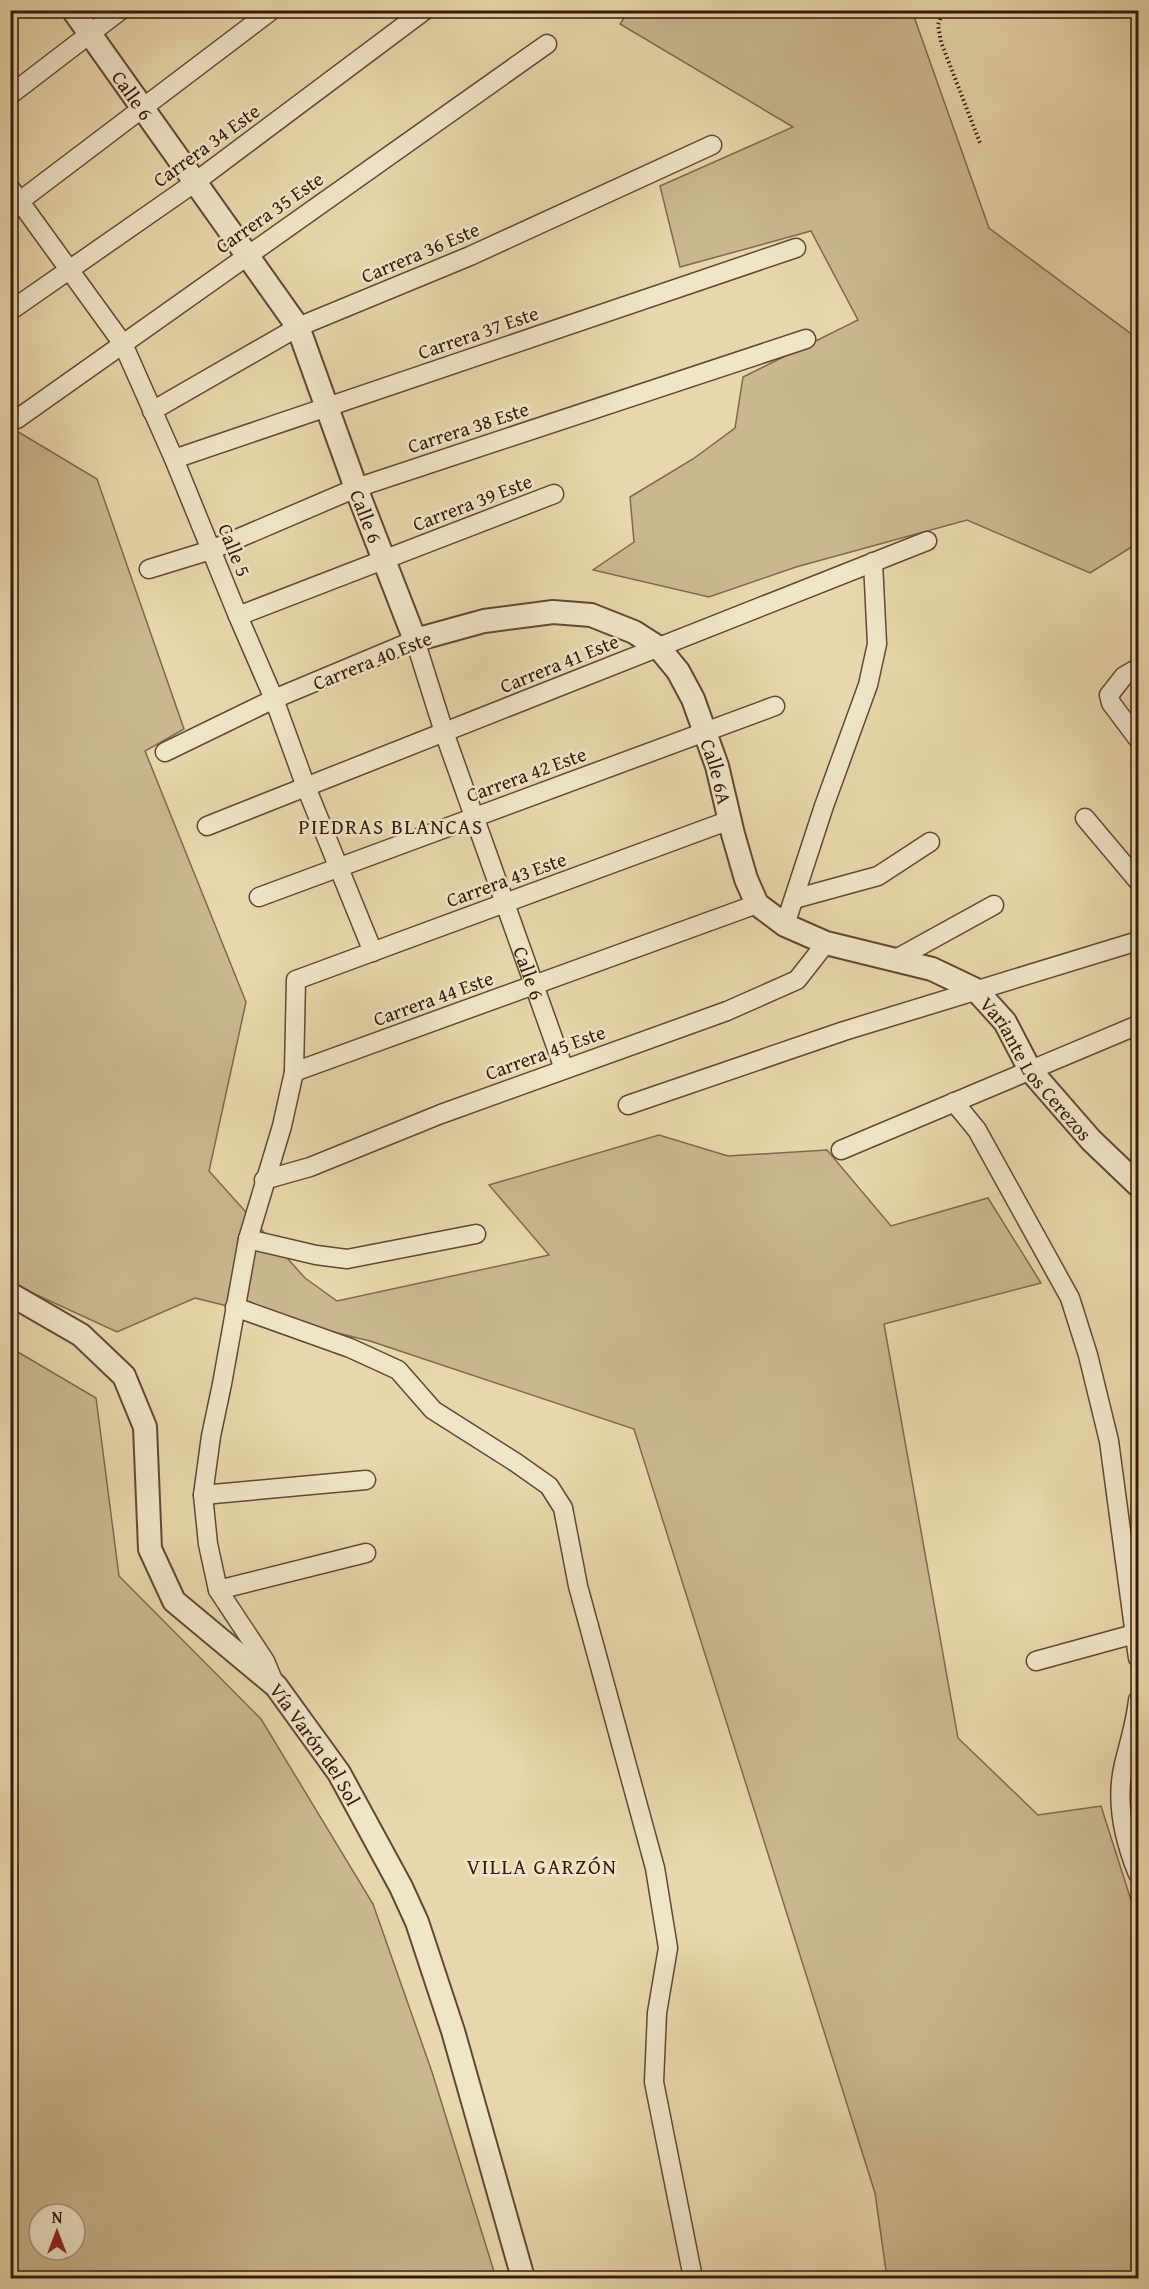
<svg xmlns="http://www.w3.org/2000/svg" width="1149" height="2289" font-family="'Gentium Book Plus',serif">
<rect width="100%" height="100%" fill="#e8d7ac"/>
<filter id="stains"><feTurbulence type="fractalNoise" baseFrequency=".00333" numOctaves="4"/><feColorMatrix values="0 0 0 0 .2 0 0 0 0 .09 0 0 0 0 .02 0 0 0 .5 -.17"/></filter>
<radialGradient id="worn" r=".72"><stop offset=".6" stop-color="#630" stop-opacity="0"/><stop offset="1" stop-color="#630" stop-opacity=".3"/></radialGradient>
<!-- green -->
<g fill="#cab790" stroke="#80684c" stroke-width="1.5" fill-rule="evenodd">
<polygon points="629,10 912,11 989,228 1138,339 1138,543 1090,573 967,520 796,567 709,597 593,570 634,542 630,497 693,459 735,428 743,377 858,320 811,231 680,267 660,186 793,127 620,24"/>
<polygon points="10,427 97,479 184,729 145,751 246,1002 209,1171 305,1278 337,1301 549,1255 489,1185 659,1135 728,1156 827,1150 891,1226 988,1198 1041,1283 884,1324 958,1738 1038,1815 1101,1806 1138,1922 1138,2278 887,2278 875,2193 634,1429 370,1341 195,1298 117,1332 11,1283"/>
<path d="M11 1348 96 1398 119 1576 261 1719 373 1904 432 2072 496 2278H11ZM39 2214H75V2250H39Z"/>
</g>
<g fill="none" stroke-linecap="round" stroke-linejoin="round">
<defs>
<g id="minor">
<polyline points="10,95 121,10"/>
<polyline points="10,188 123,344 174,459 238,616 274,699 306,787 373,952"/>
<polyline points="12,207 272,10"/>
<polyline points="10,311 194,183 425,10"/>
<polyline points="152,411 298,327 470,256 712,145"/>
<polyline points="17,419 547,44"/>
<polyline points="174,459 796,248"/>
<polyline points="149,569 211,550 356,488 806,339"/>
<polyline points="238,616 554,494"/>
<polyline points="1138,668 1124,676 1109,695 1111,703 1138,739"/>
<path id="s1" d="M165 752 274 699 415 640 444 732 564 1069"/>
<polyline points="1085,818 1138,881"/>
<polyline points="207,826 927,541"/>
<polyline points="259,897 775,706"/>
<polyline points="794,899 878,876 930,842"/>
<polyline points="785,925 824,806 868,685 877,644 873,562"/>
<polyline points="896,959 994,905"/>
<polyline points="294,1072 757,904"/>
<polyline points="954,1102 977,1130 1070,1298 1088,1355 1109,1441 1138,1658"/>
<polyline points="628,1105 844,1031 1138,941"/>
<polyline points="841,1150 1138,1025"/>
<polyline points="264,1180 310,1167 441,1114 727,1011 797,980 826,943"/>
<polyline points="248,1239 316,1255 347,1259 476,1234"/>
<polyline points="235,1307 350,1348 398,1370 433,1410 515,1462 549,1486 563,1508 578,1586 655,1868 668,1948 657,2013 654,2082 693,2278"/>
<polyline points="203,1495 366,1480"/>
<polyline points="218,1590 366,1553"/>
<polyline points="1036,1661 1138,1633"/>
<polyline points="275,1685 265,1661 218,1590 208,1544 203,1495 211,1436 222,1384 248,1239 282,1126 294,1072 296,980 730,820"/>
<path d="M1138 1700C1136 1722 1129 1743 1124 1764 1115 1801 1124 1840 1138 1874"/>
</g>
<g id="tertiary">
<path id="s2" d="M73 10 298 327 356 488 415 640 484 621 553 612 591 615 634 632 659 648 678 671 693 699 717 766 733 834 746 879 757 904 785 925 826 943 932 969 976 990 1005 1022 1030 1070 1091 1140 1138 1185"/>
<path id="s3" d="M10 1294 81 1335 124 1376 145 1427 150 1549 174 1601 276 1686 339 1773 401 1887 417 1922 453 2031 523 2278"/>
</g>
</defs>
<!-- minor casing -->
<use href="#minor" stroke="#624832" stroke-width="21"/>
<!-- tertiary casing -->
<use href="#tertiary" stroke="#624832" stroke-width="26"/>
<!-- path -->
<polyline stroke="#361909" stroke-width="4" stroke-dasharray="1.5 3" stroke-linecap="butt" points="943,10 938,25 941,42 980,143"/>
<!-- minor -->
<use href="#minor" stroke="#f0e5c9" stroke-width="18"/>
<!-- tertiary -->
<use href="#tertiary" stroke="#f0e5c9" stroke-width="22"/>
</g>
<g text-anchor="middle" dominant-baseline="central" stroke-width="5" stroke-linejoin="round" paint-order="stroke">
<!-- street labels -->
<g font-size="20" fill="#361909" stroke="#f0e5c9">
<text stroke="none"><textPath href="#s2" startOffset="104">Calle 6</textPath></text>
<text transform="translate(206 145) rotate(-36)">Carrera 34 Este</text>
<text transform="translate(269 212) rotate(-35)">Carrera 35 Este</text>
<text transform="translate(420 252) rotate(-23)">Carrera 36 Este</text>
<text transform="translate(478 332) rotate(-19)">Carrera 37 Este</text>
<text transform="translate(468 427) rotate(-18)">Carrera 38 Este</text>
<text transform="translate(472 502) rotate(-21)">Carrera 39 Este</text>
<text stroke="none"><textPath href="#s2" startOffset="590">Calle 6</textPath></text>
<text transform="translate(235 550) rotate(68)">Calle 5</text>
<text transform="translate(372 660) rotate(-22)">Carrera 40 Este</text>
<text transform="translate(559 663) rotate(-22)">Carrera 41 Este</text>
<text stroke="none"><textPath href="#s2" startOffset="1116">Calle 6A</textPath></text>
<text transform="translate(526 774) rotate(-20)">Carrera 42 Este</text>
<text transform="translate(506 879) rotate(-20)">Carrera 43 Este</text>
<text stroke="none"><textPath href="#s1" startOffset="626">Calle 6</textPath></text>
<text transform="translate(433 998) rotate(-20)">Carrera 44 Este</text>
<text transform="translate(545 1052) rotate(-20)">Carrera 45 Este</text>
<text stroke="none"><textPath href="#s2" startOffset="1592">Variante Los Cerezos</textPath></text>
<text stroke="none"><textPath href="#s3" startOffset="579">Vía Varón del Sol</textPath></text>
</g>
<!-- neighbourhood labels -->
<g font-size="21" letter-spacing="1.5" fill="#361909" stroke="#f0e5c9">
<text x="391" y="826">PIEDRAS BLANCAS</text>
<text x="542" y="1866">VILLA GARZÓN</text>
</g>
</g>
<!-- margin -->
<rect width="1149" height="2289" fill="none" stroke="#e8d7ac" stroke-width="36"/>
<rect x="12" y="12" width="1125" height="2265" fill="none" stroke="#361909" stroke-width="3"/>
<rect x="18" y="18" width="1113" height="2253" fill="none" stroke="#361909" stroke-width="1.5"/>
<!-- north arrow -->
<g transform="translate(57 2232)"><circle r="28" fill="#f0e5c9" stroke="#a6937c" stroke-width="1.5"/>
<path d="M0-4.5L10 22L0 15L-10 22Z" fill="#8f2418"/>
<text y="-9" font-size="16" font-weight="bold" text-anchor="middle" fill="#361909">N</text>
</g>
<rect width="100%" height="100%" filter="url(#stains)"/>
<rect width="100%" height="100%" fill="url(#worn)"/>
</svg>
